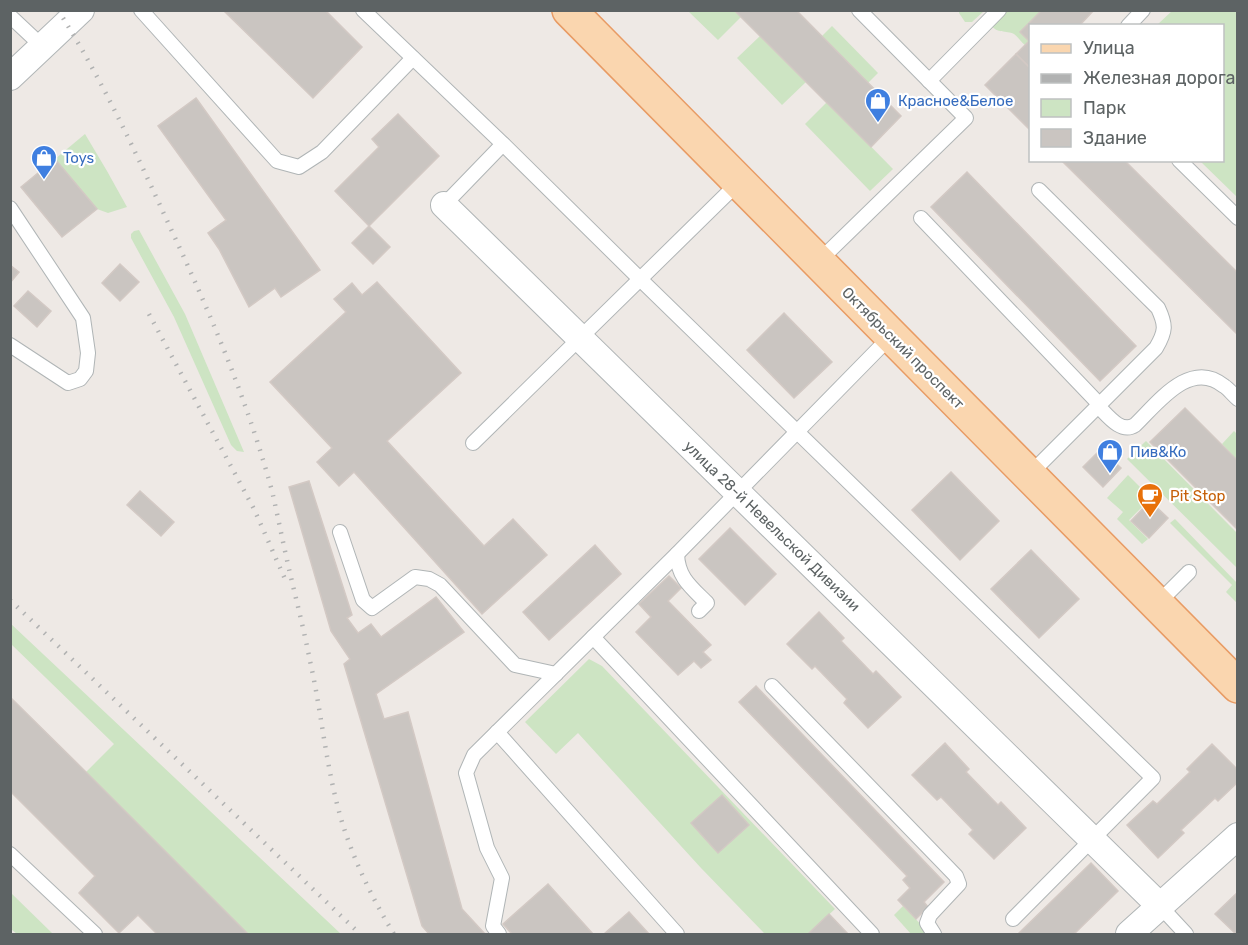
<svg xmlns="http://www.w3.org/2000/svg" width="1248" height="945" font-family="Rubik,sans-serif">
<rect width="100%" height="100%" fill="#eee9e5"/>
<!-- green -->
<g fill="#cde4c3" fill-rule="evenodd">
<polygon points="688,11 734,11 741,17 718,40"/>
<polygon points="959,11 959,10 984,11 972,22 965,22 959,13"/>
<path d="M1006 11H1042L1021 32 1029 41 1025 45C1021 42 1018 37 1014 34 1006 30 997 34 991 25Z"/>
<polygon points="1172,11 1237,11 1237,197 1200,161 1222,160 1222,26 1157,25"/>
<polygon points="832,26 878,73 868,83 822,36"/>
<polygon points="760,36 806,82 782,105 737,58"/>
<polygon points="827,102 893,169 870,191 805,124"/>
<polygon points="85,134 107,171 127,207 108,213 97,209 55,159"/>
<polygon points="139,230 185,314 244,452 237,451 231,445 174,317 131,238 131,234 134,231"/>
<polygon points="1234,431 1237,434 1237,460 1222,444"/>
<polygon points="1146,441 1237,533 1237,568 1127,459"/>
<polygon points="1128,475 1151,498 1129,520 1148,539 1142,544 1117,519 1123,512 1107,498"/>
<polygon points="1175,519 1237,583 1237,603 1226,592 1232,585 1170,523"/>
<polygon points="10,623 341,934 248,934 86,772 114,744 11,644"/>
<path d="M589 659 602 666 835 909 808 934H765L701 868 578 733 556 754 525 722ZM691 823 749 825 718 853Z"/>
<polygon points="11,893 53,934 17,934 11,929"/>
<polygon points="903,906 930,934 911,934 894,915"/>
</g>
<!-- building -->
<g fill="#cac5c1" stroke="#d3c9c4" stroke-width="1.5">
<polygon points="223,10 325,10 362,47 313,98"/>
<polygon points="734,10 796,10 901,116 871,147"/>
<polygon points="1042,10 1094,10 1079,26 1030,26 1030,42 1020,32"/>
<polygon points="1029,41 1030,42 1030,68 1016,54"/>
<polygon points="1016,54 1030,68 1030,130 985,85"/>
<polygon points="196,98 320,270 281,297 275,288 249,307 219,249 208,233 226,220 158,126"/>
<polygon points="398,114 439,156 369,226 335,191 379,147 372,139"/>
<polygon points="55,159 97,209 62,237 21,187"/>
<polygon points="1061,160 1124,160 1238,273 1238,335"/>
<polygon points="967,172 1136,346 1100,381 931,207"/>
<polygon points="369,226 390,247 373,264 352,243"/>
<polygon points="120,264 139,282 120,301 102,283"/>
<polygon points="10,265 19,272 10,283"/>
<polygon points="377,282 461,373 387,441 484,546 513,519 547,555 482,614 354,472 339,486 317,462 332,448 270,382 346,312 334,299 352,283 362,295"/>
<polygon points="28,291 51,311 37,327 14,306"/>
<polygon points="784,313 832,362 794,398 747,350"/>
<polygon points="1185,408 1238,461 1238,530 1150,442"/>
<polygon points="1101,449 1121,468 1103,487 1083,467"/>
<polygon points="951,472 999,521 960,560 912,510"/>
<polygon points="309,481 352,615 347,618 358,633 371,624 381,637 436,597 464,632 376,694 384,719 408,712 462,909 485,934 429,934 422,926 344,664 350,659 331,631 289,487"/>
<polygon points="140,491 174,522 161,536 127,505"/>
<polygon points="1150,501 1168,518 1149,538 1131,521"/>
<polygon points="730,528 776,574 745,605 699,559"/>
<polygon points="595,545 621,574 549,640 523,612"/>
<polygon points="1031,550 1079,599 1039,638 991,589"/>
<polygon points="669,576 681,588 668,601 711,645 703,652 711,660 701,668 694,661 678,675 636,632 651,617 639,604"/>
<polygon points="819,612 844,638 841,641 873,674 876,671 901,697 868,728 844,703 847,699 815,666 812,669 787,644"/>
<polygon points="756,686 944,882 924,902 928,907 916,919 898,900 910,888 903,880 907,876 739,702"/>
<polygon points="10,697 86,772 248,934 157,934 138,915 119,933 79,893 95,876 10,791"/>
<polygon points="945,743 969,769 966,772 998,805 1001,802 1026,828 994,859 969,834 973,830 941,797 937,800 912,775"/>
<polygon points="1212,744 1238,770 1238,782 1218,801 1215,798 1181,830 1184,833 1158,858 1127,825 1153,801 1157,804 1190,772 1187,769"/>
<polygon points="722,795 749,825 718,853 691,823"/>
<polygon points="1091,863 1118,891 1074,934 1018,934"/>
<polygon points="548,884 593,934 512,934 503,924"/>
<polygon points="1238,892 1238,934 1236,934 1215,914"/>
<polygon points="629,912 649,934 604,934"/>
<polygon points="829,914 848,934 808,934"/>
</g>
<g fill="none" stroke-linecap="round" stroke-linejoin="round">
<defs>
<g id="lane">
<polyline points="141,10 277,161 299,167 322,152 413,58"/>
<polyline points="363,10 503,144 640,279 1153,778 1013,919"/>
<polyline points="10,16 43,47"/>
<polyline points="1128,26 1143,10"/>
<polyline points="929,81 999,10"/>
<polyline points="1179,160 1238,218"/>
<polyline points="444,205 503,144"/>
<polyline points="10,208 83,318 88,353 86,371 80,379 68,383 10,345"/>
<polyline points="921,218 1100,405"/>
<polyline points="818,262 966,118 859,10"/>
<path d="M1098 406C1108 416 1121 434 1135 425 1157 404 1190 358 1224 386 1229 389 1233 395 1238 399"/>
<polyline points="473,443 738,183"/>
<path d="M1029 475 1156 348C1166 331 1166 325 1158 308L1039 190"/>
<polyline points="340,532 363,600 372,608 415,577 429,579 440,585 515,665 556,674"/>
<path d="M677 554C678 578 691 587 707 603L699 611"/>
<polyline points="1157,604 1189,572"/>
<polyline points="593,637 872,934"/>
<polyline points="772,686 956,876 959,884 930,915 927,923 934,934"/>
<polyline points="497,732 677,934"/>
<polyline points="10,854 95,934"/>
<polyline points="1160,906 1186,934"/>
<polyline points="499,934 493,926 502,878 487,848 466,773 474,755 677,554 891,336"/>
</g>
<g id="street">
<polyline points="10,77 81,10"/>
<polyline points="444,205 1160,906"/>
<polyline points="1129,934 1238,836"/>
</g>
<polyline id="primary" points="569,10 1238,686"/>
</defs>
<!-- lane casing -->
<use href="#lane" stroke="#b0b5b6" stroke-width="16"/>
<!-- street casing -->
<use href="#street" stroke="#b0b5b6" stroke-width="28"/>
<!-- primary casing -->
<use href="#primary" stroke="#e89b64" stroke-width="36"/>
<!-- lane -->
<use href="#lane" stroke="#fff" stroke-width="14"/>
<!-- street -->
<use href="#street" stroke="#fff" stroke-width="26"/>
<!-- primary -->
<use href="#primary" stroke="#fad6af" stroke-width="33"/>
<!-- rail -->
<g stroke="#b1b2b2" stroke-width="4.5" stroke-dasharray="1.5 8" stroke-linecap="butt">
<path d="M58 10C102 79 136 153 170 227 210 313 247 399 272 491 278 517 283 543 289 569 296 599 304 630 310 661 322 714 326 769 342 822 354 861 373 900 394 934"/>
<polyline points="149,314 254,509 285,579"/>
<polyline points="10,600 360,934"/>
</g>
</g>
<!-- icons -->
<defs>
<symbol id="shop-pin" viewBox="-11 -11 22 30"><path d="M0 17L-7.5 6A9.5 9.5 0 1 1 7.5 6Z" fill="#3f7fe0" stroke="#fff"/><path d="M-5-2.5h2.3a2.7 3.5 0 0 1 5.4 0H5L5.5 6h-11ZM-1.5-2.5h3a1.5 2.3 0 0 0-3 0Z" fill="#fff"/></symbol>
<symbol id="cafe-pin" viewBox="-11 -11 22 30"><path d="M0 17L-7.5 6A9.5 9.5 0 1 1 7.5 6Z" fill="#e8710a" stroke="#fff"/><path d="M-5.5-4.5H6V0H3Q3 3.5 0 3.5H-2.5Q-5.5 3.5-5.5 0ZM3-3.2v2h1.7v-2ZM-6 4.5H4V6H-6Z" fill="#fff"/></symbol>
</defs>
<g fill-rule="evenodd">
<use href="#shop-pin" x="863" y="86" width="30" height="40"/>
<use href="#shop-pin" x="29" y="143" width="30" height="40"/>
<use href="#shop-pin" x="1095" y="437" width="30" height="40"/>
<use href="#cafe-pin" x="1135" y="481" width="30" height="40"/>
</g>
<g text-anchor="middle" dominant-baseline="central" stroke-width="4.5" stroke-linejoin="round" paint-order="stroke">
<!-- shop labels -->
<g font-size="15" fill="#366cbe" stroke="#fff" text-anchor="start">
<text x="898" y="101">Красное&amp;Белое</text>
<text x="63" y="158">Toys</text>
<text x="1130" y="452">Пив&amp;Ко</text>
</g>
<!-- street labels -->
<g font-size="15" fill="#5d6364" stroke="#fff">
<text transform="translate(903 348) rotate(45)">Октябрьский проспект</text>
<text transform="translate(772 526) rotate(44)">улица 28-й Невельской Дивизии</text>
</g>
<!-- food labels -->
<g font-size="15" fill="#c56008" stroke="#fff" text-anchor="start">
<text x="1170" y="496">Pit Stop</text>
</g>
</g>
<!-- border -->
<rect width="1248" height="945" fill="none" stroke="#5d6364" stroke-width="24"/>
<!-- legend -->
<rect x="1029" y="24" width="195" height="138" fill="#ffffff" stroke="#bec1c1" stroke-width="1.5"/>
<rect x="1041" y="44" width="30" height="9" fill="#fad6af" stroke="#bec1c1" stroke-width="1.5"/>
<text x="1083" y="54" font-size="18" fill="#5d6364">Улица</text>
<rect x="1041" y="74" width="30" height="9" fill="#b1b2b2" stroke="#bec1c1" stroke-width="1.5"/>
<text x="1083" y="84" font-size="18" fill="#5d6364">Железная дорога</text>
<rect x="1041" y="99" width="30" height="18" fill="#cde4c3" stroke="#bec1c1" stroke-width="1.5"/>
<text x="1083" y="114" font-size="18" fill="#5d6364">Парк</text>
<rect x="1041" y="129" width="30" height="18" fill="#cac5c1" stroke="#bec1c1" stroke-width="1.5"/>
<text x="1083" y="144" font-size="18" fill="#5d6364">Здание</text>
</svg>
